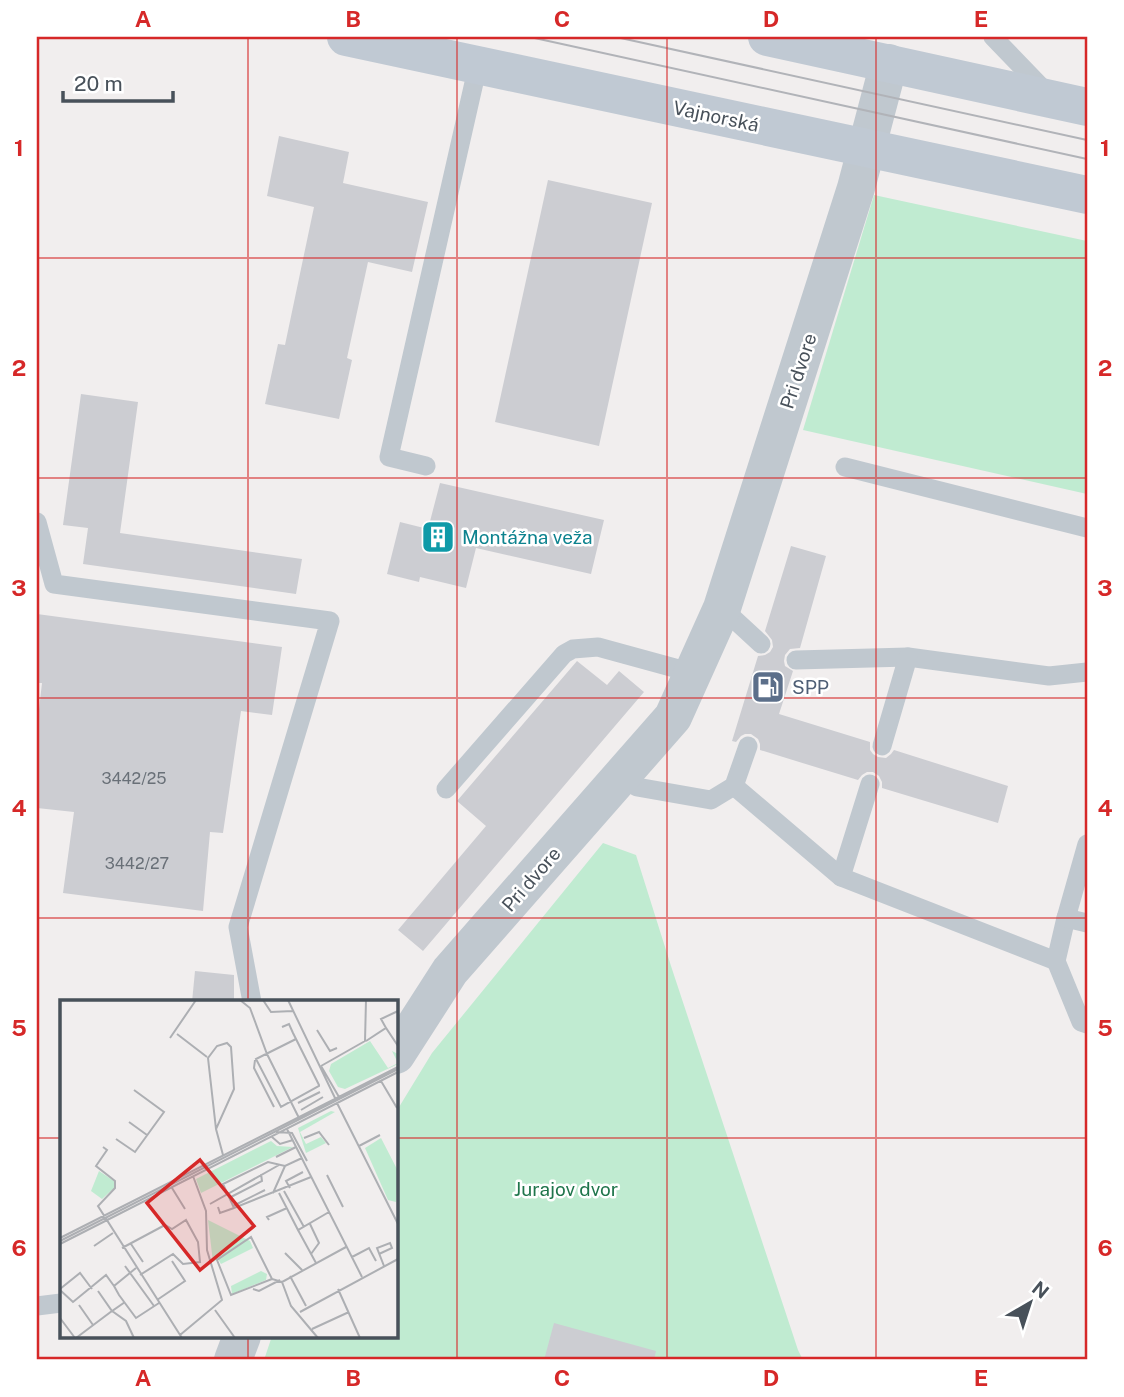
<svg xmlns="http://www.w3.org/2000/svg" width="1124" height="1397" font-family="'Public Sans',sans-serif">
<rect width="100%" height="100%" fill="#f1eeee"/>
<!-- green -->
<g fill="#c0ebd1">
<polygon points="874,195 1087,241 1087,494 803,430"/>
<polygon points="603,843 636,855 671,966 798,1350 803,1360 264,1360 272,1336 396,1336 396,1112 432,1053"/>
</g>
<!-- building -->
<g fill="#cccdd2">
<polygon points="279,136 349,152 343,183 428,202 412,272 368,262 347,358 352,360 339,419 265,404 278,344 285,345 314,207 267,196"/>
<polygon points="548,180 652,203 599,446 495,422"/>
<polygon points="81,394 138,402 120,533 302,559 296,594 83,564 88,528 63,525"/>
<polygon points="440,483 604,520 591,574 476,548 466,588 420,577 419,582 387,574 400,522 428,529"/>
<polygon points="791,546 826,556 800,648 790,649 785,655 784,661 785,666 793,671 779,714 870,742 870,750 873,754 878,757 886,758 891,754 894,750 1008,786 998,823 882,788 882,782 879,776 873,772 867,772 862,775 858,780 760,750 760,744 758,739 751,734 745,734 741,736 736,742 732,741 758,656 765,655 770,652 773,647 772,640 765,631"/>
<polygon points="37,614 282,647 272,715 241,711 223,833 210,832 203,911 63,893 74,812 37,808 37,727 42,683 37,683"/>
<polygon points="577,661 607,685 619,671 644,692 423,951 398,930 486,826 457,801"/>
<polygon points="195,971 234,975 234,1002 192,1002"/>
<polygon points="554,1323 656,1351 654,1360 544,1360"/>
</g>
<g fill="none" stroke-linecap="round" stroke-linejoin="round">
<!-- lane -->
<g stroke="#c0c8cf" stroke-width="19">
<polyline points="993,37 1048,94"/>
<polyline points="426,466 389,457 478,65"/>
<polyline points="845,467 1087,528"/>
<polyline points="37,522 54,584 330,621 238,927 252,1002"/>
<polyline points="722,608 761,644"/>
<polyline points="796,660 908,657 1049,676 1087,672"/>
<polyline points="882,746 908,657"/>
<polyline points="621,777 637,787 711,800 734,786 748,746"/>
<polyline points="870,784 841,877 1056,961"/>
<polyline points="734,786 841,877"/>
<polyline points="446,789 564,654 573,649 598,647 693,673"/>
<polyline points="1087,844 1066,918 1056,961 1081,1022 1087,1024"/>
<polyline points="1066,918 1087,923"/>
<polyline points="37,1306 61,1303"/>
</g>
<!-- street -->
<g stroke="#c0c8cf" stroke-width="38">
<polyline points="396,1055 450,971 673,717 722,608 856,188 889,63"/>
<polyline points="233,1360 242,1336"/>
</g>
<!-- secondary -->
<g stroke="#c0c9d3" stroke-width="38">
<polyline points="346,37 1087,195"/>
<polyline points="767,37 1087,107"/>
</g>
<!-- tram -->
<g stroke="#b1b3b8" stroke-width="2">
<polyline points="530,37 1087,159"/>
<polyline points="616,37 1087,140"/>
</g>
</g>
<!-- grid -->
<path fill="none" stroke="#d62828" stroke-width="2" stroke-opacity="0.55" d="M248 37V1002M457 37V1360M667 37V1360M876 37V1360M37 258H1087M37 478H1087M37 698H1087M37 918H1087M37 1138H61M396 1138H1087M248 1336V1360"/>
<!-- icons -->
<defs>
<symbol id="building-square" viewBox="-11 -11 22 22"><rect x="-9" y="-9" width="18" height="18" rx="4" fill="#0f9aa8" stroke="#fff"/><path d="M-4-6H4V6H1V3H-1V6H-4ZM-2.5-4.3h1.7v1.8h-1.7ZM.8-4.3h1.7v1.8H.8ZM-2.5-1h1.7V.8h-1.7ZM.8-1h1.7V.8H.8Z" fill="#fff"/></symbol>
<symbol id="fuel-square" viewBox="-11 -11 22 22"><rect x="-9" y="-9" width="18" height="18" rx="4" fill="#5c6f8a" stroke="#fff"/><path d="M-5.5-6h7V0h2V4h1.3V-2.5L3-4.5l.8-.8L6-3V5H2.5V1h-1V6h-7ZM-4.2-4.7v3.2H.2V-4.7Z" fill="#fff"/></symbol>
</defs>
<g fill-rule="evenodd">
<use href="#building-square" x="419" y="518" width="38" height="38"/>
<use href="#fuel-square" x="749" y="668" width="38" height="38"/>
</g>
<g text-anchor="middle" dominant-baseline="central" stroke-width="5" stroke-linejoin="round" paint-order="stroke">
<!-- number labels -->
<g font-size="16" fill="#697078">
<text x="134" y="778">3442/25</text>
<text x="137" y="863">3442/27</text>
</g>
<!-- street labels -->
<g font-size="19" fill="#48515a" stroke="#fff">
<text transform="translate(716 116) rotate(12)">Vajnorská</text>
<text transform="translate(798 371) rotate(-72)">Pri dvore</text>
<text transform="translate(531 879) rotate(-49)">Pri dvore</text>
</g>
<!-- culture labels -->
<g font-size="19" fill="#0d838f" stroke="#fff" text-anchor="start">
<text x="462" y="537">Montážna veža</text>
</g>
<!-- service labels -->
<g font-size="19" fill="#4e5e75" stroke="#fff" text-anchor="start">
<text x="792" y="687">SPP</text>
</g>
<!-- park labels -->
<g font-size="19" fill="#1f754b" stroke="#fff">
<text x="566" y="1189">Jurajov dvor</text>
</g>
</g>
<!-- overview -->
<g transform="translate(60 1000)">
<rect width="338" height="338" fill="#f1eeee"/>
<path d="M310 41 328 68 338 63 332 51 338 54V64L285 89 278 87 269 71 271 64ZM271 111 275 112 240 132 246 144 261 137 266 143 246 153 238 128ZM321 138 338 171 336 202 328 200 305 148ZM211 141 217 146 233 147 141 193 136 179ZM39 171 54 181V188L42 199 31 191ZM148 220 190 241 193 248 161 264 158 259 153 262ZM201 271 207 274 206 280 172 294 171 286Z" fill="#c0ebd1"/>
<path fill="none" stroke="#adafb3" stroke-width="2" d="M180 0 190 8 207 54 239 118M203 0 211 12 233 11M228 0 275 98M222 27 229 24 233 33 259 85V86L221 107 196 59 236 39M326 28 321 19 338 11M257 30 270 51 277 48M117 34 147 57M110 38 136 0M306 41 326 28 338 46M195 60 194 68 214 107M261 66 305 41 306 0M261 66 279 97M321 81 337 108M238 103 260 92M277 103 338 224M241 110 263 97M69 122 87 135M156 129 148 58 157 46 167 43 171 47 174 89 156 129 163 155M227 129 302 277M216 132 232 133 247 161M212 137 220 144 233 140M244 138 259 132 269 145M56 139 75 152 104 112 74 90M299 146 320 135M43 147 47 150 36 166 55 181V188L38 206 122 338M216 157 236 147M242 158 225 166 208 162 163 184 174 208 251 177M267 175 283 207M112 188 125 209M230 188 226 181 243 172M224 191 244 227M213 193 225 166M219 193 238 230 269 212M169 198 202 181 201 174M150 204 219 165M173 206 205 190M158 207 160 213 174 208M209 220 207 217 227 208M250 224 259 243 251 254M238 230 256 263M0 238 338 67M0 241 338 69M0 244 338 72M71 244 83 262M34 246 53 233M62 248 105 225 112 229 126 220 138 242 140 262 123 264 113 254 80 275M225 253 242 270M319 254 332 248 330 243 317 248 324 266M292 257 309 248 316 261M65 266 94 306M76 268 54 286 59 295 76 318 99 303M230 276 246 306M212 279 171 295 157 260 191 237 212 279 222 282M0 289 20 273 32 289M193 289 199 291 220 280M278 289 300 338M0 290 13 302 46 275 54 286M38 291 52 311 65 302M97 300 125 281 112 261M19 305 33 325M155 310 175 338M240 312 338 259M0 318 15 338M252 329 289 312M120 335 162 300 147 250 146 211 133 176M16 338 52 311 66 321 74 338M258 338 231 306 222 282 286 247"/>
<path fill="#d62828" fill-opacity="0.15" stroke="#d62828" stroke-width="3.5" d="M140 160 194 226 140 270 87 203Z"/>
<rect width="338" height="338" fill="none" stroke="#48515a" stroke-width="3.5"/>
</g>
<!-- border -->
<rect width="1124" height="1397" fill="none" stroke="#ffffff" stroke-width="77"/>
<!-- north arrow -->
<g transform="translate(1030 1303) rotate(39)" stroke="#ffffff" stroke-width="5" paint-order="stroke">
<path d="M0-5L12 26L0 18L-12 26Z" fill="#48515a"/>
<text y="-10" font-size="19" font-weight="bold" text-anchor="middle" fill="#48515a">N</text>
</g>
<!-- scale -->
<path d="M63 91v10h110v-10" fill="none" stroke="#48515a" stroke-width="3.5"/>
<text x="74" y="91" font-size="21" fill="#48515a" stroke="#ffffff" stroke-width="5" paint-order="stroke">20 m</text>
<rect x="38" y="38" width="1048" height="1320" fill="none" stroke="#d62828" stroke-width="2.5"/>
<g font-size="23" text-anchor="middle" font-weight="bold" fill="#d62828">
<text x="143" y="27">A</text>
<text x="353" y="27">B</text>
<text x="562" y="27">C</text>
<text x="771" y="27">D</text>
<text x="981" y="27">E</text>
<text x="19" y="156">1</text>
<text x="1105" y="156">1</text>
<text x="19" y="376">2</text>
<text x="1105" y="376">2</text>
<text x="19" y="596">3</text>
<text x="1105" y="596">3</text>
<text x="19" y="816">4</text>
<text x="1105" y="816">4</text>
<text x="19" y="1036">5</text>
<text x="1105" y="1036">5</text>
<text x="19" y="1256">6</text>
<text x="1105" y="1256">6</text>
<text x="143" y="1386">A</text>
<text x="353" y="1386">B</text>
<text x="562" y="1386">C</text>
<text x="771" y="1386">D</text>
<text x="981" y="1386">E</text>
</g>
</svg>
